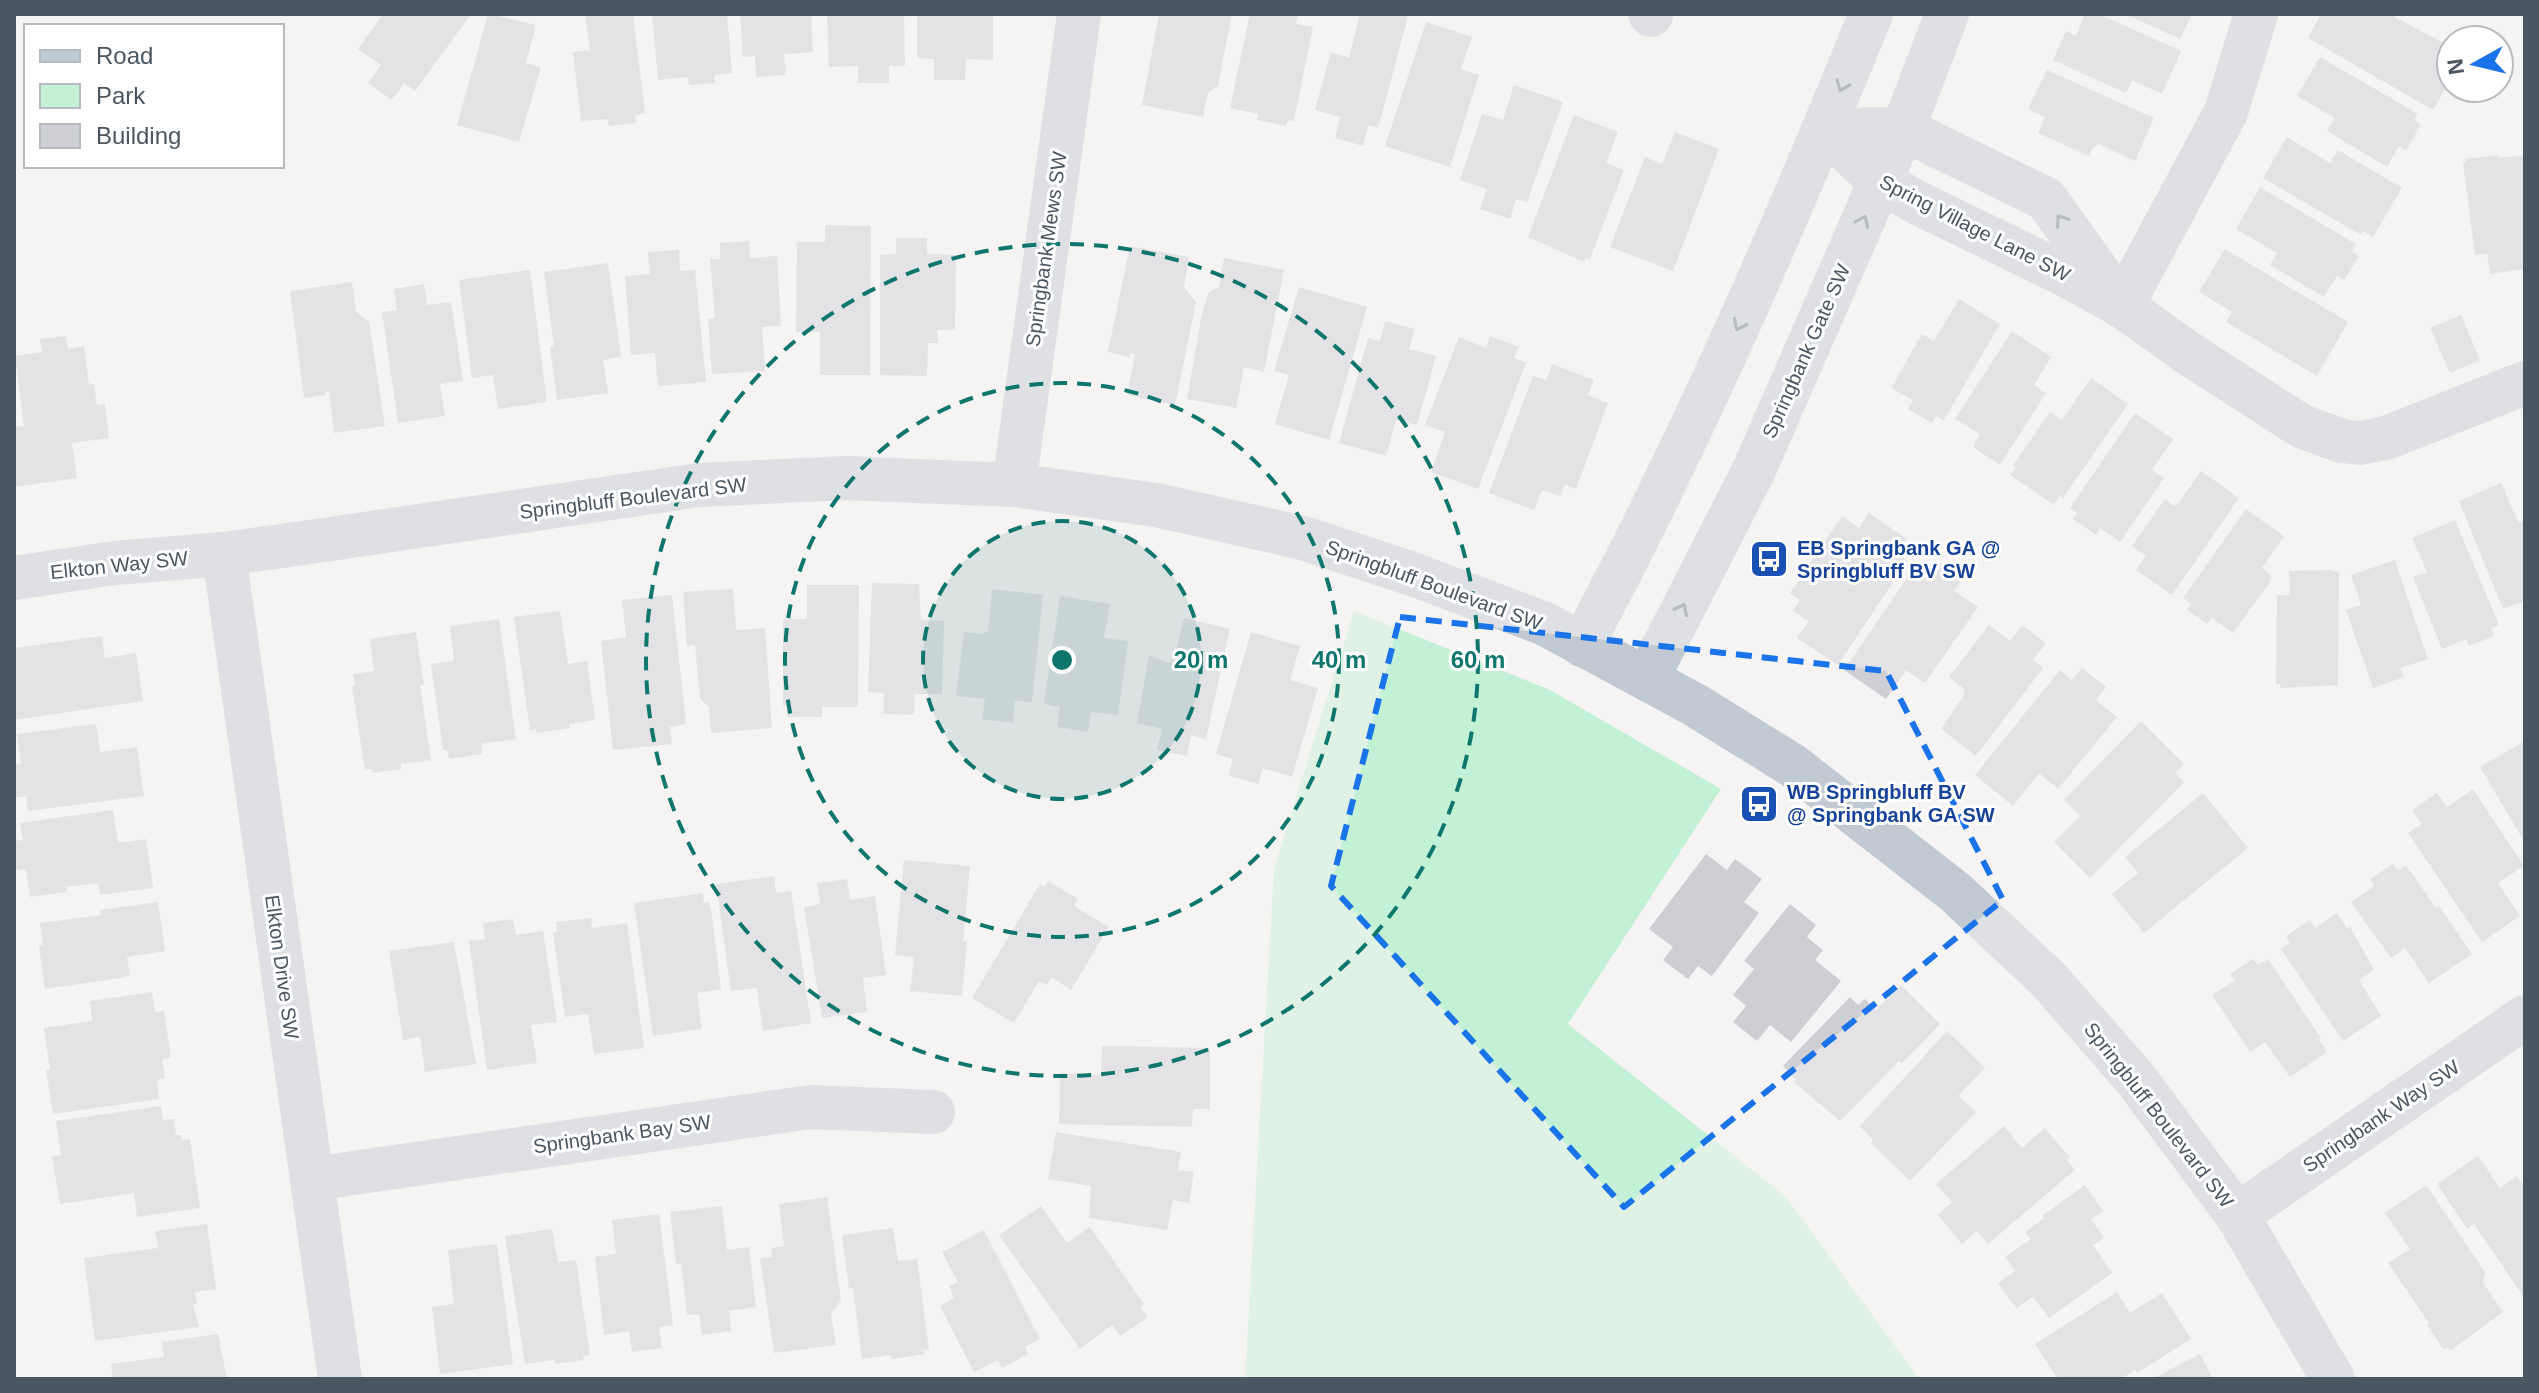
<svg xmlns="http://www.w3.org/2000/svg" width="2539" height="1393" font-family="Arial,sans-serif">
<rect width="100%" height="100%" fill="#f5f3f3"/>
<!-- green -->
<polygon fill="#c3f1d5" points="1354,611 1550,690 1721,789 1568,1024 1786,1197 1919,1379 1245,1379 1274,869"/>
<!-- building -->
<g fill="#cdcfd5">
<polygon points="383,14 471,14 415,91 404,83 392,100 368,83 381,65 358,49"/>
<polygon points="488,14 536,25 526,63 541,67 519,142 457,125"/>
<polygon points="585,14 633,14 645,113 635,115 636,123 609,126 608,119 581,121 573,52 590,50"/>
<polygon points="652,14 727,14 732,73 714,75 715,83 689,85 688,77 658,80"/>
<polygon points="740,14 811,14 813,52 784,54 786,75 756,77 755,56 743,57"/>
<polygon points="827,14 904,14 905,66 889,66 889,83 858,83 858,66 829,67"/>
<polygon points="917,14 993,14 993,60 966,59 965,80 934,80 934,59 917,58"/>
<polygon points="1159,14 1232,14 1218,86 1208,92 1203,117 1142,105"/>
<polygon points="1250,14 1298,14 1296,24 1313,27 1294,121 1288,120 1286,126 1257,120 1258,114 1230,108"/>
<polygon points="1360,14 1397,14 1408,17 1378,128 1369,125 1363,146 1335,138 1340,117 1315,110 1331,52 1349,58"/>
<polygon points="2085,14 2099,14 2181,51 2162,94 2132,80 2126,93 2053,60 2066,31 2076,36"/>
<polygon points="2125,14 2192,14 2180,39"/>
<polygon points="2321,14 2389,14 2451,47 2451,79 2433,110 2308,38"/>
<polygon points="1426,22 1472,37 1461,69 1479,75 1450,167 1385,146"/>
<polygon points="2320,57 2418,114 2414,120 2421,124 2406,151 2399,146 2387,167 2327,131 2335,118 2297,96"/>
<polygon points="2047,70 2154,118 2135,161 2099,144 2093,147 2089,156 2038,133 2045,117 2028,109"/>
<polygon points="1514,85 1563,102 1527,202 1516,199 1510,219 1480,209 1487,189 1460,180 1482,114 1503,120"/>
<polygon points="1574,115 1618,132 1606,163 1624,170 1590,259 1585,258 1584,262 1528,237"/>
<polygon points="1675,132 1719,149 1673,271 1610,247 1645,157 1662,164"/>
<polygon points="2287,137 2330,163 2338,150 2402,188 2373,237 2363,231 2361,235 2263,178"/>
<polygon points="2499,155 2499,158 2524,155 2525,269 2490,274 2487,254 2475,255 2463,163 2466,162 2465,159"/>
<polygon points="2260,187 2356,244 2352,252 2359,256 2344,280 2337,276 2324,297 2270,265 2277,253 2236,229"/>
<polygon points="825,225 871,226 870,375 820,375 820,332 796,332 797,242 825,242"/>
<polygon points="896,238 927,238 927,254 956,255 955,330 937,330 938,343 928,343 927,376 880,375 880,255 896,254"/>
<polygon points="749,241 750,258 777,256 781,326 762,327 765,371 712,374 708,319 715,318 710,259 720,259 720,243"/>
<polygon points="1130,246 1189,257 1184,287 1196,302 1175,405 1127,395 1135,354 1130,353 1129,357 1108,352"/>
<polygon points="2225,249 2348,322 2317,376 2226,322 2232,312 2199,292"/>
<polygon points="679,250 680,271 695,270 706,382 658,386 655,353 631,355 625,276 650,274 648,252"/>
<polygon points="1224,258 1284,270 1264,372 1244,367 1236,408 1187,399 1202,313 1209,292 1219,287"/>
<polygon points="608,263 621,357 603,360 608,393 557,400 550,347 554,347 544,272"/>
<polygon points="530,270 547,402 498,409 493,375 472,378 459,280"/>
<polygon points="352,282 356,312 369,322 385,426 334,433 329,392 325,392 325,395 304,398 290,291"/>
<polygon points="424,284 427,305 451,302 463,381 440,384 445,416 398,423 382,312 397,310 394,289"/>
<polygon points="1299,287 1367,307 1329,440 1275,424 1289,375 1274,371"/>
<polygon points="1959,299 2000,324 1944,420 1936,416 1932,423 1908,409 1913,400 1891,388 1922,334 1934,341"/>
<polygon points="2461,315 2480,360 2450,373 2430,328"/>
<polygon points="1385,321 1415,329 1409,349 1436,356 1417,425 1396,420 1386,456 1339,443 1368,338 1380,341"/>
<polygon points="2012,331 2051,357 2034,385 2046,393 2000,465 1973,447 1980,434 1955,419"/>
<polygon points="66,336 68,349 84,346 89,385 94,384 97,405 105,404 109,438 72,443 77,478 14,487 14,427 24,426 15,356 42,352 40,339"/>
<polygon points="1490,336 1519,347 1514,358 1526,363 1478,489 1431,472 1445,432 1425,425 1459,337 1486,348"/>
<polygon points="1552,364 1594,380 1588,395 1608,403 1576,489 1565,485 1560,496 1542,490 1534,510 1489,493 1533,376 1546,380"/>
<polygon points="2091,378 2128,404 2063,498 2060,495 2054,505 2010,475 2016,467 2013,465 2050,412 2062,420"/>
<polygon points="2135,413 2173,439 2152,470 2164,478 2120,542 2100,528 2096,535 2073,519 2077,513 2070,508"/>
<polygon points="2201,471 2239,498 2172,595 2136,570 2146,556 2132,546 2165,499 2174,506 2178,504"/>
<polygon points="2501,483 2519,523 2525,521 2525,601 2503,609 2459,501"/>
<polygon points="2246,509 2284,536 2262,568 2272,576 2269,583 2233,633 2212,618 2207,624 2187,610 2191,604 2183,598"/>
<polygon points="1869,513 1907,539 1897,553 1907,561 1838,665 1797,638 1809,621 1793,611 1800,600 1790,593 1842,516 1859,528"/>
<polygon points="2455,520 2499,625 2491,628 2494,636 2469,646 2466,639 2442,649 2413,577 2427,572 2412,538"/>
<polygon points="2395,560 2428,659 2400,668 2404,677 2373,688 2346,610 2361,605 2351,575"/>
<polygon points="1938,561 1963,578 1954,591 1978,607 1925,683 1906,670 1886,699 1844,670 1916,565 1929,574"/>
<polygon points="2330,570 2339,572 2338,685 2280,688 2280,684 2276,684 2277,595 2290,595 2289,571"/>
<polygon points="872,583 919,584 921,620 944,621 942,694 915,694 914,715 883,714 884,693 868,692"/>
<polygon points="807,585 859,585 858,707 822,707 822,717 787,717 787,706 783,706 783,619 807,619"/>
<polygon points="733,589 736,630 765,628 772,728 711,733 709,707 700,699 695,645 687,646 683,592"/>
<polygon points="992,589 1043,595 1032,702 1015,701 1013,723 982,719 985,699 956,696 964,632 983,634 988,631"/>
<polygon points="672,595 686,724 670,727 672,744 613,750 601,641 626,637 622,600"/>
<polygon points="1060,596 1110,604 1104,638 1128,641 1118,715 1091,712 1088,732 1057,727 1060,707 1044,704"/>
<polygon points="560,611 568,664 587,661 595,720 569,724 570,728 537,733 536,729 530,730 514,617"/>
<polygon points="1184,618 1230,629 1206,739 1191,735 1187,756 1157,750 1162,729 1137,723 1149,655 1169,663 1174,660"/>
<polygon points="499,619 516,739 481,744 482,754 449,759 447,750 443,750 431,664 454,661 450,626"/>
<polygon points="1989,625 2010,641 2022,625 2046,643 2033,660 2043,668 1976,756 1941,729 1964,695 1964,689 1949,677"/>
<polygon points="416,632 424,685 420,685 431,760 401,764 401,769 373,773 372,769 365,770 352,687 355,686 353,674 374,671 370,639"/>
<polygon points="1251,632 1300,646 1290,680 1318,688 1292,777 1263,768 1258,784 1228,775 1233,759 1216,754"/>
<polygon points="102,636 105,658 136,653 143,701 14,720 14,648"/>
<polygon points="2082,668 2106,687 2096,700 2117,717 2058,789 2039,773 2013,806 1975,775 2060,670 2072,680"/>
<polygon points="2141,721 2184,764 2175,773 2184,782 2090,878 2054,842 2080,816 2064,800"/>
<polygon points="96,724 100,752 137,747 144,796 28,811 26,796 14,798 14,765 21,764 17,734"/>
<polygon points="2525,741 2525,843 2480,767"/>
<polygon points="2473,789 2524,866 2498,883 2520,916 2482,942 2408,833 2422,824 2412,810 2437,793 2447,807"/>
<polygon points="2203,793 2248,848 2144,933 2112,894 2138,873 2125,857"/>
<polygon points="113,810 118,843 146,839 153,888 100,895 98,883 66,887 67,892 30,897 26,869 17,870 14,851 14,841 23,840 20,823"/>
<polygon points="1706,854 1727,870 1735,859 1762,879 1744,902 1759,913 1712,976 1698,966 1688,979 1663,960 1673,947 1649,929"/>
<polygon points="904,860 970,866 963,941 967,942 962,996 910,991 914,957 895,955"/>
<polygon points="2393,864 2398,871 2406,865 2436,908 2439,906 2472,954 2429,983 2405,948 2391,958 2351,902 2374,886 2370,879"/>
<polygon points="774,876 776,893 791,891 811,1023 763,1031 757,988 731,991 716,884"/>
<polygon points="847,879 850,900 875,896 886,975 863,978 867,1012 822,1018 804,907 820,904 817,883"/>
<polygon points="1048,881 1078,899 1074,906 1109,927 1071,990 1051,977 1047,985 1039,981 1014,1023 972,998 1040,884 1045,887"/>
<polygon points="703,893 704,903 709,902 712,915 721,989 697,993 702,1029 653,1036 634,903"/>
<polygon points="158,902 165,951 127,957 130,975 121,978 45,989 39,946 43,945 40,923 101,915 100,910"/>
<polygon points="1790,904 1816,925 1807,937 1823,950 1815,960 1841,981 1791,1042 1770,1025 1757,1041 1733,1022 1746,1006 1733,995 1754,969 1744,961"/>
<polygon points="2337,913 2347,928 2350,927 2370,962 2374,970 2359,980 2381,1016 2343,1041 2281,949 2290,943 2286,936 2310,920 2315,928"/>
<polygon points="591,918 592,928 627,923 644,1048 594,1054 588,1014 565,1017 553,933 557,932 556,922"/>
<polygon points="513,919 516,935 543,931 557,1022 531,1025 537,1063 487,1070 469,941 485,939 483,923"/>
<polygon points="454,942 476,1064 425,1072 420,1037 403,1040 389,951"/>
<polygon points="2253,959 2258,965 2268,959 2321,1038 2319,1039 2327,1052 2290,1077 2265,1042 2250,1052 2212,995 2235,980 2230,974"/>
<polygon points="1901,985 1940,1024 1902,1063 1899,1061 1840,1121 1794,1082 1796,1080 1783,1066 1850,997 1858,1005 1865,999 1876,1010"/>
<polygon points="152,992 155,1012 164,1011 171,1058 162,1059 165,1078 157,1080 159,1099 53,1114 46,1070 50,1069 44,1028 92,1021 90,1001"/>
<polygon points="1947,1031 1985,1068 1958,1096 1976,1112 1910,1181 1871,1143 1873,1140 1860,1126"/>
<polygon points="1102,1046 1210,1048 1210,1109 1193,1109 1192,1127 1059,1124 1060,1073 1101,1075"/>
<polygon points="161,1106 163,1120 174,1119 176,1135 181,1135 182,1140 190,1139 200,1208 137,1217 134,1193 60,1204 52,1156 61,1155 56,1121"/>
<polygon points="2004,1126 2022,1148 2045,1128 2070,1158 2067,1160 2075,1170 1988,1244 1977,1231 1962,1244 1938,1215 1952,1202 1936,1184"/>
<polygon points="1056,1132 1181,1152 1178,1170 1194,1172 1189,1203 1173,1200 1167,1230 1089,1218 1091,1186 1048,1179"/>
<polygon points="2478,1156 2500,1188 2517,1176 2525,1188 2525,1299 2474,1224 2467,1229 2437,1184"/>
<polygon points="2085,1185 2103,1211 2091,1219 2104,1238 2093,1245 2112,1273 2049,1318 2033,1297 2016,1308 1998,1283 2015,1271 2005,1257 2031,1239 2025,1232 2044,1218 2042,1216"/>
<polygon points="2426,1185 2485,1272 2483,1283 2503,1312 2450,1351 2448,1348 2443,1349 2427,1325 2429,1323 2388,1263 2410,1249 2385,1213"/>
<polygon points="827,1197 841,1300 831,1314 836,1345 774,1353 760,1258 772,1257 771,1248 784,1246 779,1204"/>
<polygon points="722,1206 727,1250 749,1247 756,1307 729,1311 731,1331 702,1335 699,1314 687,1315 681,1263 676,1264 670,1212"/>
<polygon points="1041,1206 1067,1243 1090,1227 1144,1304 1140,1307 1148,1317 1120,1336 1112,1325 1080,1349 999,1235"/>
<polygon points="659,1214 673,1325 659,1327 662,1348 632,1352 629,1331 604,1335 595,1257 616,1254 612,1220"/>
<polygon points="207,1224 216,1289 195,1292 197,1304 193,1304 199,1327 95,1341 84,1258 158,1248 155,1231"/>
<polygon points="893,1228 898,1261 917,1259 929,1350 924,1350 925,1354 892,1359 891,1355 862,1359 853,1288 849,1289 842,1235"/>
<polygon points="552,1229 558,1262 576,1260 590,1355 583,1356 584,1360 555,1364 554,1360 525,1364 505,1236"/>
<polygon points="984,1230 1040,1339 1025,1347 1028,1354 1002,1368 998,1360 974,1372 940,1306 954,1298 949,1286 958,1282 942,1252"/>
<polygon points="497,1244 513,1364 440,1374 432,1307 454,1304 448,1250"/>
<polygon points="2117,1292 2130,1313 2162,1293 2191,1339 2137,1373 2135,1370 2121,1379 2058,1379 2035,1344"/>
<polygon points="218,1334 227,1379 113,1379 111,1364 164,1357 162,1342"/>
<polygon points="2200,1354 2213,1379 2152,1379"/>
</g>
<g fill="none" stroke-linecap="round" stroke-linejoin="round">
<!-- minor -->
<g stroke="#c1cad2" stroke-width="44">
<polyline points="1650,14 1651,15"/>
<polyline points="1825,130 1880,182 1920,204 2066,275 2122,306 2191,355 2301,426 2342,441 2360,443 2386,438 2525,383"/>
<polyline points="1825,130 1903,129 2046,199 2116,297"/>
<polyline points="2122,306 2226,112 2256,14"/>
<polyline points="1014,485 1079,14"/>
<polyline points="224,554 340,1379"/>
<polyline points="14,578 115,563 224,554 296,544 699,485 845,478 1014,485 1156,505 1303,538 1415,575 1545,624 1695,705 1792,765 1955,892 2048,979 2134,1077 2237,1215 2333,1379"/>
<path d="M1582 645C1691 441 1784 228 1871 14"/>
<polyline points="1647,679 1754,470 1903,129 1947,14"/>
<polyline points="312,1179 810,1107 933,1112"/>
<polyline points="2237,1215 2525,1017"/>
</g>
</g>
<!-- one-way arrows -->
<defs><path id="oneway-chevron" d="M-2-3.5L2.5 0L-2 3.5" fill="none" stroke-width="1.6" stroke-linecap="round" stroke-linejoin="round" transform="scale(2)"/></defs>
<g stroke="#6e7983">
<use href="#oneway-chevron" transform="translate(1842 86) rotate(112)"/>
<use href="#oneway-chevron" transform="translate(2061 220) rotate(-125)"/>
<use href="#oneway-chevron" transform="translate(1863 221) rotate(-66)"/>
<use href="#oneway-chevron" transform="translate(1739 325) rotate(116)"/>
<use href="#oneway-chevron" transform="translate(1682 609) rotate(-63)"/>
</g>
<!-- marked area -->
<path d="M0 0H2539V1393H0ZM1400 617 1886 671 2003 900 1624 1207 1331 886Z" fill="#f5f3f3" fill-opacity=".55" fill-rule="evenodd"/>
<path fill="none" stroke="#1a73e8" stroke-width="6" stroke-dasharray="16 10" stroke-linejoin="round" d="M1400 617 1886 671 2003 900 1624 1207 1331 886Z"/>
<!-- distance rings -->
<circle cx="1062" cy="660" r="139" fill="#0f766e" fill-opacity=".12"/>
<g fill="none" stroke="#0f766e" stroke-width="4" stroke-dasharray="14 10">
<circle cx="1062" cy="660" r="139"/>
<circle cx="1062" cy="660" r="277"/>
<circle cx="1062" cy="660" r="416"/>
</g>
<!-- icons -->
<defs>
<symbol id="bus-square" viewBox="-11 -11 22 22"><rect x="-9" y="-9" width="18" height="18" rx="4" fill="#1a4fb4" stroke="#fff"/><path d="M-5-6H5V4H4V6H2V4H-2V6H-4V4H-5ZM-3.5-4V0h7V-4ZM-3.5 1.2v1.5H-2V1.2ZM2 1.2v1.5H3.5V1.2Z" fill="#fff"/></symbol>
</defs>
<g fill-rule="evenodd">
<use href="#bus-square" x="1747" y="537" width="44" height="44"/>
<use href="#bus-square" x="1737" y="782" width="44" height="44"/>
</g>
<g text-anchor="middle" dominant-baseline="central" stroke-width="6" stroke-linejoin="round" paint-order="stroke">
<!-- street labels -->
<g font-size="20" fill="#4a5661" stroke="#fff">
<text transform="translate(1975 228) rotate(27)">Spring Village Lane SW</text>
<text transform="translate(1046 249) rotate(-82)">Springbank Mews SW</text>
<text transform="translate(1806 351) rotate(-66)">Springbank Gate SW</text>
<text transform="translate(633 498) rotate(-7)">Springbluff Boulevard SW</text>
<text transform="translate(119 565) rotate(-6)">Elkton Way SW</text>
<text transform="translate(1434 585) rotate(20)">Springbluff Boulevard SW</text>
<text transform="translate(282 967) rotate(82)">Elkton Drive SW</text>
<text transform="translate(2159 1115) rotate(52)">Springbluff Boulevard SW</text>
<text transform="translate(2381 1116) rotate(-34)">Springbank Way SW</text>
<text transform="translate(622 1134) rotate(-8)">Springbank Bay SW</text>
</g>
<!-- transit labels -->
<g font-size="20" font-weight="bold" fill="#164399" stroke="#fff" text-anchor="start">
<text x="1797" y="548">EB Springbank GA @<tspan x="1797" dy="23">Springbluff BV SW</tspan></text>
<text x="1787" y="792">WB Springbluff BV<tspan x="1787" dy="23">@ Springbank GA SW</tspan></text>
</g>
</g>
<circle cx="1062" cy="660" r="12" fill="#0f766e" stroke="#fff" stroke-width="4"/>
<g font-size="24" text-anchor="middle" font-weight="bold" fill="#0f766e" stroke="#fff" stroke-width="6" stroke-linejoin="round" paint-order="stroke">
<text x="1201" y="668">20 m</text>
<text x="1339" y="668">40 m</text>
<text x="1478" y="668">60 m</text>
</g>
<!-- border -->
<rect width="2539" height="1393" fill="none" stroke="#4a5661" stroke-width="32"/>
<!-- legend -->
<rect x="24" y="24" width="260" height="144" fill="#ffffff" stroke="#b7bbc0" stroke-width="2"/>
<rect x="40" y="50" width="40" height="12" fill="#c1cad2" stroke="#b7bbc0" stroke-width="2"/>
<text x="96" y="64" font-size="24" fill="#4a5661">Road</text>
<rect x="40" y="84" width="40" height="24" fill="#c3f1d5" stroke="#b7bbc0" stroke-width="2"/>
<text x="96" y="104" font-size="24" fill="#4a5661">Park</text>
<rect x="40" y="124" width="40" height="24" fill="#cdcfd5" stroke="#b7bbc0" stroke-width="2"/>
<text x="96" y="144" font-size="24" fill="#4a5661">Building</text>
<!-- north arrow -->
<g transform="translate(2475 64) rotate(262)"><circle r="38" fill="#ffffff" stroke="#b7bbc0" stroke-width="2"/>
<path d="M0-6L14 30L0 20L-14 30Z" fill="#1a73e8"/>
<text y="-12" font-size="22" font-weight="bold" text-anchor="middle" fill="#4a5661">N</text>
</g>
</svg>
